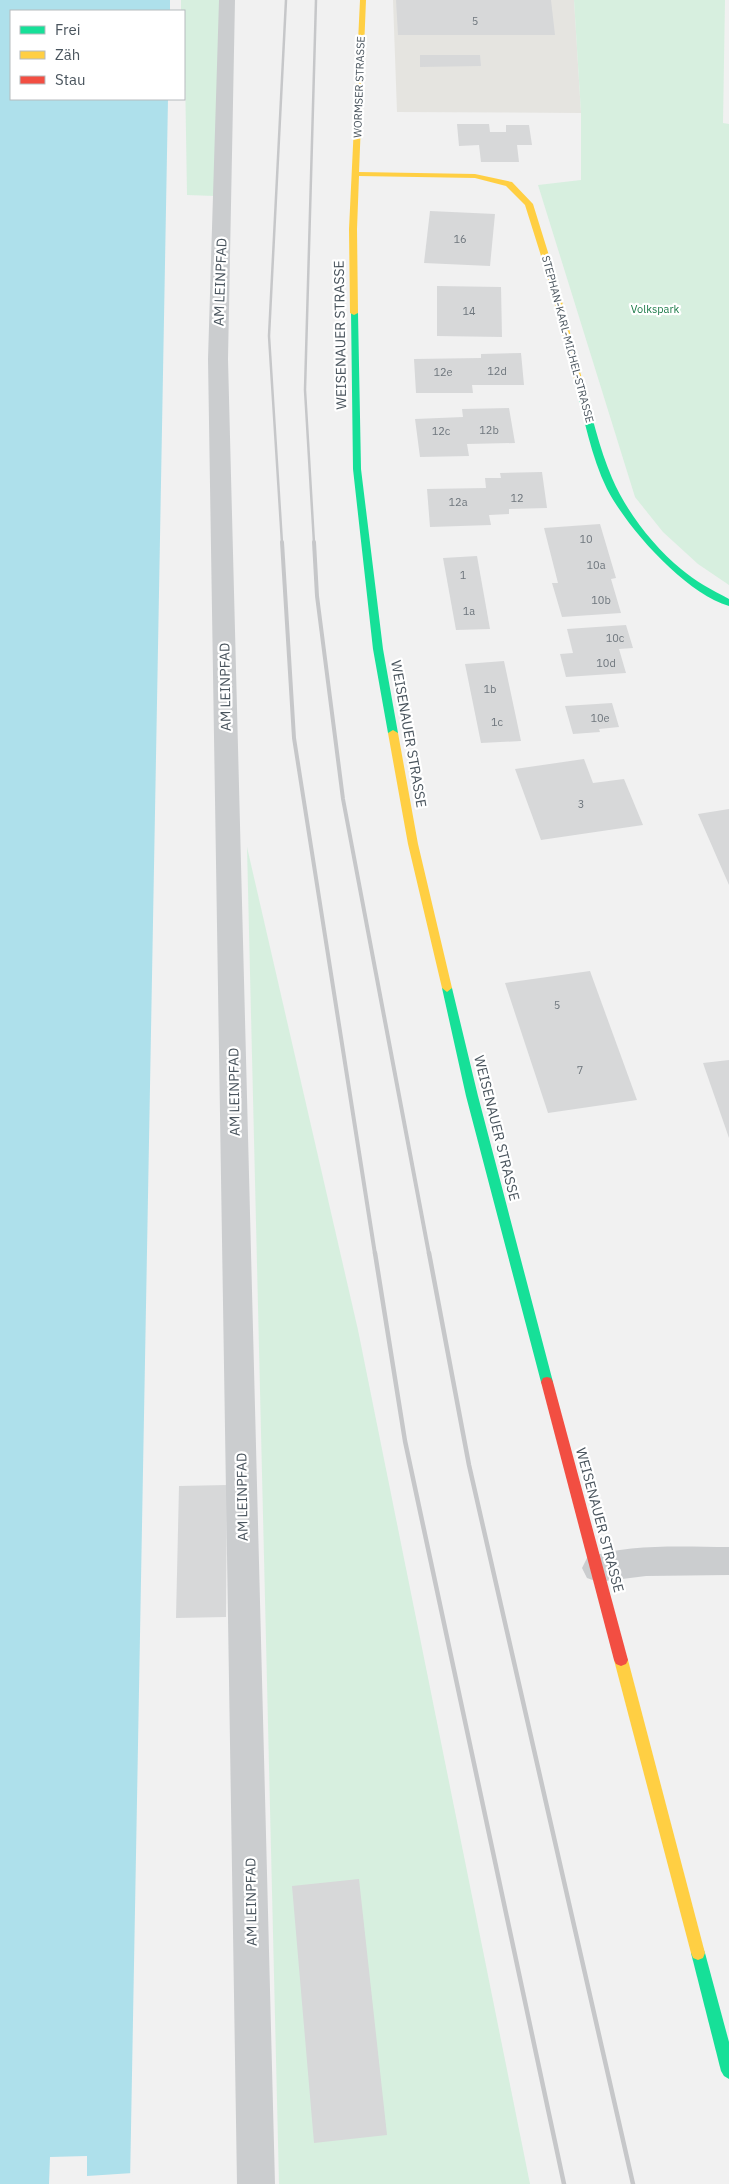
<svg xmlns="http://www.w3.org/2000/svg" width="729" height="2184" font-family="'IBM Plex Sans',sans-serif">
<rect width="100%" height="100%" fill="#f1f1f1"/>
<!-- commercial -->
<polygon fill="#e5e4e0" points="393,0 574,0 581,113 397,112"/>
<!-- green -->
<g fill="#d7efdf">
<polygon points="181,0 220,0 215,196 187,195 184,11 181,11"/>
<polygon points="574,0 725,0 723,123 729,124 729,585 698,564 663,532 635,497 538,185 581,180 581,113"/>
<polygon points="247,847 358,1330 530,2184 279,2184"/>
</g>
<!-- water -->
<polygon fill="#aee0eb" points="0,0 170,0 170,11 11,11 11,99 168,99 130,2184 0,2184"/>
<!-- pier -->
<polygon fill="#f1f1f1" points="87,2156 87,2176 133,2173 132,2184 49,2184 50,2157"/>
<!-- building -->
<g fill="#d7d8d9">
<polygon points="396,0 551,0 555,35 398,35"/>
<polygon points="420,55 480,55 481,66 420,67"/>
<polygon points="457,124 489,124 490,132 506,132 506,125 529,125 532,145 517,145 519,162 481,162 479,145 459,146"/>
<polygon points="430,211 495,214 490,266 424,263"/>
<polygon points="437,286 501,287 502,337 437,336"/>
<polygon points="521,353 524,385 472,385 473,393 416,393 414,359 481,358 481,354"/>
<polygon points="509,408 515,443 467,444 469,456 420,457 415,419 463,417 462,409"/>
<polygon points="542,472 547,508 509,509 509,514 489,515 491,525 430,527 427,489 486,488 485,478 501,478 500,473"/>
<polygon points="600,524 616,578 611,579 621,613 562,617 552,583 558,583 544,528"/>
<polygon points="477,556 490,629 456,630 443,558"/>
<polygon points="626,625 633,648 619,649 626,673 566,677 560,654 573,653 567,629"/>
<polygon points="504,661 521,741 481,743 465,664"/>
<polygon points="612,703 619,727 599,729 600,732 573,734 565,706"/>
<polygon points="584,759 593,783 624,779 643,825 541,840 515,769"/>
<polygon points="729,809 729,885 698,814"/>
<polygon points="590,971 637,1100 548,1113 505,983"/>
<polygon points="729,1060 729,1138 703,1063"/>
<polygon points="227,1485 226,1617 176,1618 179,1486"/>
<polygon points="359,1879 387,2135 314,2143 292,1886"/>
</g>
<g fill="none" stroke-linecap="round" stroke-linejoin="round">
<!-- lane -->
<polygon fill="#cbcdcf" fill-rule="evenodd" points="219,0 235,0 228,359 275,2184 237,2184 208,359"/>
<!-- street -->
<path fill="#cbcdcf" fill-rule="evenodd" d="M729 1547V1575L646 1576 598 1582 587 1578 582 1568 587 1558C629 1543 684 1547 729 1547Z"/>
<!-- fast -->
<g fill="#16e098" fill-rule="evenodd">
<polygon points="351,311 358,313 361,469 383,649 398,733 393,736 388,733 373,649 353,469"/>
<path d="M579 380 583 383C592 415 599 448 612 478 626 511 653 546 681 569 695 581 712 590 729 599V606C685 593 628 529 607 489 591 456 584 418 575 383Z"/>
<polygon points="447,984 452,988 478,1096 553,1382 551,1386 547,1387 543,1386 541,1382 466,1096 442,988"/>
<polygon points="698,1946 703,1948 705,1953 729,2042 729,2079 724,2076 721,2071 691,1953 693,1948"/>
</g>
<!-- slow -->
<g fill="#ffcf43" fill-rule="evenodd">
<polygon points="360,0 366,0 359,172 475,174 512,182 533,204 556,278 583,383 582,385 576,385 575,383 548,278 525,205 506,186 475,178 359,176 357,229 358,313 354,315 350,313 349,229"/>
<polygon points="393,730 398,733 418,844 452,988 447,992 442,988 408,844 388,733"/>
<polygon points="621,1654 626,1656 628,1660 705,1953 703,1958 698,1960 693,1958 691,1953 614,1660 616,1656"/>
</g>
<!-- jam -->
<polygon fill="#f24e42" fill-rule="evenodd" points="547,1377 551,1378 553,1382 628,1660 626,1664 621,1666 616,1664 614,1660 541,1382 543,1378"/>
<!-- rail-far2 -->
<g stroke="#c6c7c9" stroke-width="2.5">
<polyline points="282,543 269,336 286,0"/>
<polyline points="314,543 305,390 316,0"/>
</g>
<!-- rail-far1 -->
<g stroke="#c6c7c9" stroke-width="4">
<polyline points="282,542 294,738 375,1254"/>
<polyline points="314,542 317,596 343,799 429,1254"/>
</g>
<!-- rail -->
<g stroke="#c6c7c9" stroke-width="4.5">
<polyline points="375,1253 405,1441 564,2184"/>
<polyline points="429,1253 469,1465 633,2184"/>
</g>
</g>
<g text-anchor="middle" dominant-baseline="central" stroke-width="4.5" stroke-linejoin="round" paint-order="stroke">
<!-- number labels -->
<g font-size="11" fill="#6e767d">
<text x="475" y="21">5</text>
<text x="460" y="239">16</text>
<text x="469" y="311">14</text>
<text x="497" y="371">12d</text>
<text x="443" y="372">12e</text>
<text x="489" y="430">12b</text>
<text x="441" y="431">12c</text>
<text x="517" y="498">12</text>
<text x="458" y="502">12a</text>
<text x="586" y="539">10</text>
<text x="596" y="565">10a</text>
<text x="463" y="575">1</text>
<text x="601" y="600">10b</text>
<text x="469" y="611">1a</text>
<text x="615" y="638">10c</text>
<text x="606" y="663">10d</text>
<text x="490" y="689">1b</text>
<text x="600" y="718">10e</text>
<text x="497" y="722">1c</text>
<text x="581" y="804">3</text>
<text x="557" y="1005">5</text>
<text x="580" y="1070">7</text>
</g>
<!-- far-street labels -->
<g font-size="11" fill="#49545d" stroke="#fff">
<text transform="translate(359 87) rotate(-88)">WORMSER STRASSE</text>
<text transform="translate(568 339) rotate(75)">STEPHAN-KARL-MICHEL-STRASSE</text>
</g>
<!-- far-park labels -->
<g font-size="11" fill="#1d7b49" stroke="#fff">
<text x="655" y="309">Volkspark</text>
</g>
<!-- street labels -->
<g font-size="14" fill="#49545d" stroke="#fff">
<text transform="translate(220 282) rotate(-88)">AM LEINPFAD</text>
<text transform="translate(340 335) rotate(-91)">WEISENAUER STRASSE</text>
<text transform="translate(225 687) rotate(-91)">AM LEINPFAD</text>
<text transform="translate(409 734) rotate(80)">WEISENAUER STRASSE</text>
<text transform="translate(234 1092) rotate(-91)">AM LEINPFAD</text>
<text transform="translate(497 1128) rotate(76)">WEISENAUER STRASSE</text>
<text transform="translate(242 1497) rotate(-91)">AM LEINPFAD</text>
<text transform="translate(600 1520) rotate(75)">WEISENAUER STRASSE</text>
<text transform="translate(251 1902) rotate(-91)">AM LEINPFAD</text>
</g>
</g>
<!-- legend -->
<rect x="10" y="10" width="175" height="90" fill="#ffffff" stroke="#b6bbbe"/>
<rect x="20" y="26" width="25" height="8" fill="#16e098" stroke="#b6bbbe"/>
<text x="55" y="35" font-size="15" fill="#49545d">Frei</text>
<rect x="20" y="51" width="25" height="8" fill="#ffcf43" stroke="#b6bbbe"/>
<text x="55" y="60" font-size="15" fill="#49545d">Zäh</text>
<rect x="20" y="76" width="25" height="8" fill="#f24e42" stroke="#b6bbbe"/>
<text x="55" y="85" font-size="15" fill="#49545d">Stau</text>
</svg>
